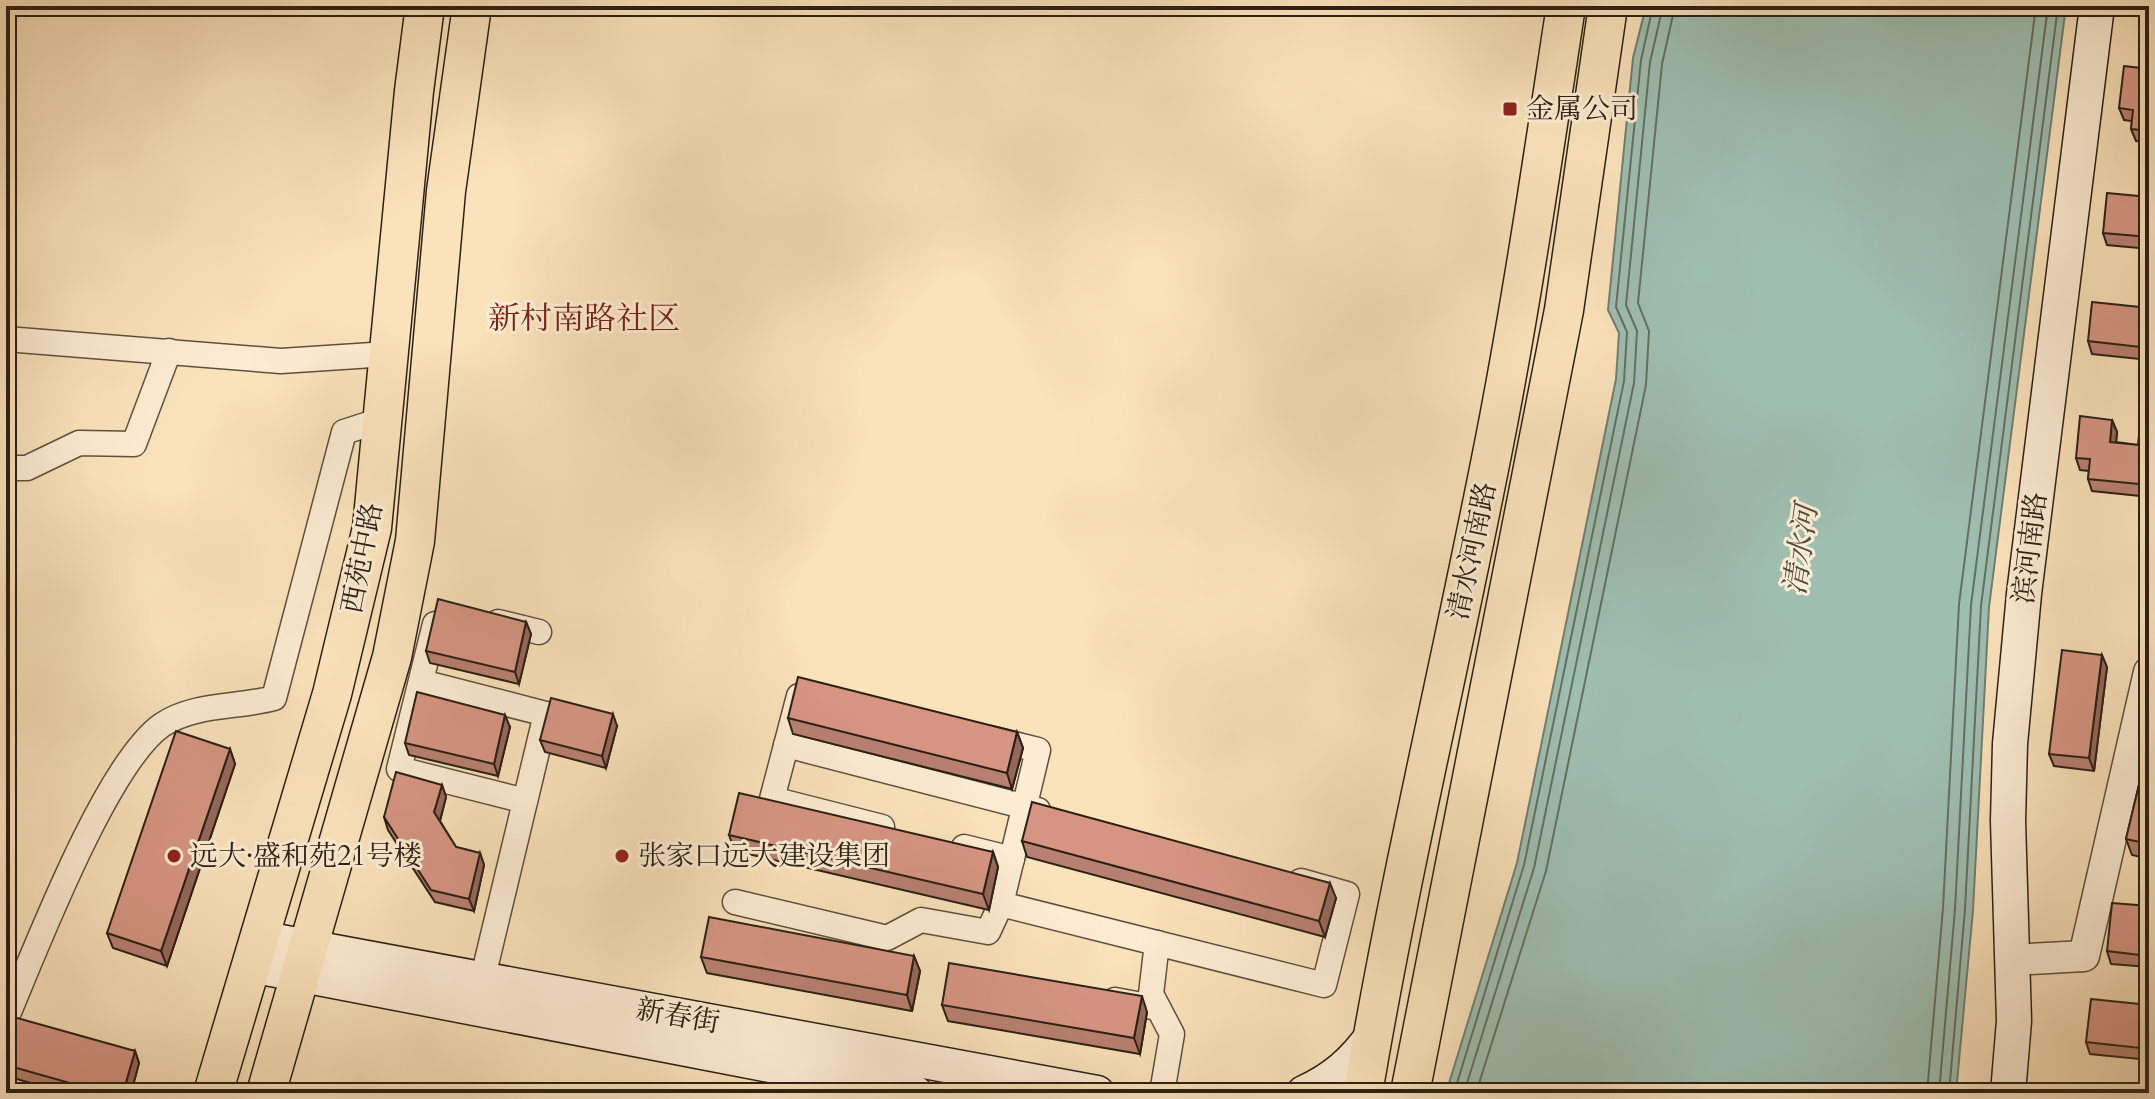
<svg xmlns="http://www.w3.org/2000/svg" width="2155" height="1099" font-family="Cardo,'Noto Serif SC',serif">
<rect width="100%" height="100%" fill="#fae2bb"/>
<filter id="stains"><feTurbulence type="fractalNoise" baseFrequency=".0025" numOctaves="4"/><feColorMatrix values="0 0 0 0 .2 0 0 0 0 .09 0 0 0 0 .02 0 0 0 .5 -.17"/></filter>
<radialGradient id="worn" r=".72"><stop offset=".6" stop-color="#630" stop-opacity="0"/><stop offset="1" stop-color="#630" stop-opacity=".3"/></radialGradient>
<!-- water -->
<polygon fill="#9ebeb1" stroke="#707f73" stroke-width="2" points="1646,6 2066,6 1989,607 1973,910 1956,1093 1446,1093 1517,863 1616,379 1619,333 1608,310 1633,58"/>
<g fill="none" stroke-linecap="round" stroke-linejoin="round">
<!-- shore -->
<g stroke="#646f64" stroke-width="2">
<polyline points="1454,1093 1524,865 1624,381 1627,332 1616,307 1641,60 1653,6"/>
<polyline points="1464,1093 1534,868 1634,383 1637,331 1626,305 1650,62 1663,6"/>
<polyline points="1476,1093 1546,871 1646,385 1649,331 1638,303 1662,64 1675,6"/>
<polyline points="1927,1093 1943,908 1959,604 2036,6"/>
<polyline points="1939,1093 1955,909 1971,605 2048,6"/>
<polyline points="1949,1093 1965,909 1981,606 2058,6"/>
</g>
<defs>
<g id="minor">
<polyline points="6,339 281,361 388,354"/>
<polyline points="6,468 27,468 79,443 134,444 169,351"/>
<polyline points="498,622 539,632"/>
<polyline points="435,624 399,769 525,801"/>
<polyline points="422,682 546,714 482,981"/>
<polyline points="799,696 772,799 882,827"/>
<polyline points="786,745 1038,810"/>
<polyline points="964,847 1012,859"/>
<polyline points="735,902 887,938 921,920 988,932 1001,904 1038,750 990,738"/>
<polyline points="1001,904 1324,985 1347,894 1301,881"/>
<polyline points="1157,943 1151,994 1172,1034 1162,1093"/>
<polyline points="1115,1000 1158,1008"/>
<path d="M6 1019C35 951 106 764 162 725 195 703 238 708 274 698L344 432 381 420"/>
</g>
<polyline id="tertiary" points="2012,960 2084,956 2149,672"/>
<g id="secondary">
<polyline points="259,938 1097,1093"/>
<polyline points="251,965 915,1093"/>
<path d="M1304 1093C1334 1079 1354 1062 1373 1035"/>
<polyline points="2008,1093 2014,1021 2008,821 2010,744 2024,594 2097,6"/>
</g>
<g id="primary">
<polyline points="213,1093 332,694 372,528 414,91 425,6"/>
<polyline points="266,1093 392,657 415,541 446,191 472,6"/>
<path d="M1363 1093C1401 866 1456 643 1499 418 1525 281 1545 143 1566 6"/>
<polyline points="1410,1093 1564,310 1608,6"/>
</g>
</defs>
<!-- minor casing -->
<use href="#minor" stroke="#5f503f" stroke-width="27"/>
<!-- tertiary casing -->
<use href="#tertiary" stroke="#5f503f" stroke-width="33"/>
<!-- secondary casing -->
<use href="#secondary" stroke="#2b2016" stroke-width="37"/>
<!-- primary casing -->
<use href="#primary" stroke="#2b2016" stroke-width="41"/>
<!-- minor -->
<use href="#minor" stroke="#fcecd3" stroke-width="24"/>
<!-- tertiary -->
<use href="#tertiary" stroke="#fcecd3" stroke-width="30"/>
<!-- secondary -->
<use href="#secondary" stroke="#fcecd3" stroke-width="34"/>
<!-- primary -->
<use href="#primary" stroke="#fae2bb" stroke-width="38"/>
</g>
<!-- wall -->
<g fill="#b88071" stroke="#2b2016" stroke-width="2">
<polygon points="2149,69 2149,143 2136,141 2131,129 2132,121 2124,120 2119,108"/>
<polygon points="2149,197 2149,249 2107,245 2103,233"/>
<polygon points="2149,308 2149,360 2092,354 2088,341"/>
<polygon points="2112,420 2117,432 2116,442 2138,445 2149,425 2149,497 2092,491 2088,479 2089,471 2080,470 2076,458"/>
<polygon points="526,622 531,634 519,684 430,663 426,651"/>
<polygon points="2107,667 2094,771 2054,766 2049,754"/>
<polygon points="788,718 1017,732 1023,748 1012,789 793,734"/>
<polygon points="617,726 606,768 545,752 540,740"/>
<polygon points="510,727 498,776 409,755 405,743"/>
<polygon points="2149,743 2149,859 2132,855 2126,839"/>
<polygon points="230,749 235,764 167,966 113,948 107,933"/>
<polygon points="442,785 446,797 440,821 456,847 480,853 484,865 474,911 435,902 388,830 384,817"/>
<polygon points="729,835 993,852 998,867 989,910 735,851"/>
<polygon points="1022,841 1336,898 1325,937 1027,857"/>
<polygon points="2149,906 2149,967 2111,964 2107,951"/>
<polygon points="914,956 920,971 912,1011 707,973 701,957"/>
<polygon points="942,1005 1147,1012 1140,1054 948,1021"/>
<polygon points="2149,1005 2149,1060 2090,1054 2086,1042"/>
<polygon points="6,1030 135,1051 139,1063 131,1093 66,1093 6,1076"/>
</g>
<!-- shaded-wall -->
<g fill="#96685c" stroke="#2b2016" stroke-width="2">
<polygon points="2112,420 2117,432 2115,454 2110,442"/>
<polygon points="526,622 531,634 519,684 515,672"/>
<polygon points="2102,655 2107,667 2094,771 2089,758"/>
<polygon points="613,714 617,726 606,768 602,756"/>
<polygon points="505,715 510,727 498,776 494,764"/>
<polygon points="1017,732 1023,748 1012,789 1007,773"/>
<polygon points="230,749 235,764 167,966 161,951"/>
<polygon points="442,785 446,797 439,824 434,812"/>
<polygon points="993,852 998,867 989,910 983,894"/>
<polygon points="480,853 484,865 474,911 469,899"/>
<polygon points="1330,883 1336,898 1325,937 1319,921"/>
<polygon points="914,956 920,971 912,1011 907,995"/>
<polygon points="1142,996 1147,1012 1140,1054 1134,1038"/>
<polygon points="135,1051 139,1063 131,1093 123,1093"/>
</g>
<!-- building -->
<g fill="#d69583" stroke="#2b2016" stroke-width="2">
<polygon points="2124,66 2149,69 2149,131 2131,129 2133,110 2119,108"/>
<polygon points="2107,193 2149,197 2149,237 2103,233"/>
<polygon points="2092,302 2149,308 2149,348 2088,341"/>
<polygon points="2080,416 2112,420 2110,442 2138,445 2140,424 2149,425 2149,485 2088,479 2090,459 2076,458"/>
<polygon points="438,599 526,622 515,672 426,651"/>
<polygon points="2062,650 2102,655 2089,758 2049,754"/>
<polygon points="798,677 1017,732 1007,773 788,718"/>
<polygon points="417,692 505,715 494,764 405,743"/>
<polygon points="551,698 613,714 602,756 540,740"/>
<polygon points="176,731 230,749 161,951 107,933"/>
<polygon points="2149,743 2149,844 2126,839"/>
<polygon points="396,772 442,785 434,812 456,847 480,853 469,899 431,890 384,817"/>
<polygon points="739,793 993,852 983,894 729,835"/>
<polygon points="1032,802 1330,883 1319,921 1022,841"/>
<polygon points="2112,903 2149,906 2149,956 2107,951"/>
<polygon points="709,917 914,956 907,995 701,957"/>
<polygon points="949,963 1142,996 1134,1038 942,1005"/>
<polygon points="2091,999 2149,1005 2149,1049 2086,1042"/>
<polygon points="10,1016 135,1051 123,1093 105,1093 6,1065 6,1030"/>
<polygon points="2070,1087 2120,1093 2069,1093"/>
</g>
<!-- markers -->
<g fill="#8f2418" stroke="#fcecd3" stroke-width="3">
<rect x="1502" y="101" width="16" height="16" rx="4"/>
<circle cx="174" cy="856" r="8"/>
<circle cx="622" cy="856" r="8"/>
</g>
<g text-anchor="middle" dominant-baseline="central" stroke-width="6" stroke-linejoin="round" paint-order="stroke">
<!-- poi labels -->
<g font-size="28" fill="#2b2016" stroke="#fcecd3" text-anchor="start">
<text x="1526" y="109">金属公司</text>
<text x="190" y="856">远大·盛和苑21号楼</text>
<text x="638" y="856">张家口远大建设集团</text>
</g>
<!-- street labels -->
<g font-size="28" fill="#2b2016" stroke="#fcecd3">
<text transform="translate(2030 548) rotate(-83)">滨河南路</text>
<text transform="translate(1472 551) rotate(-78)">清水河南路</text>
<text transform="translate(362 558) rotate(-79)">西苑中路</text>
<text transform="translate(678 1016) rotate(10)">新春街</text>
</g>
<!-- water labels -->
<g font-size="30" font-style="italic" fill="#4e4f44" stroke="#fcecd3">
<text transform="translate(1801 550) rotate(-82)">清水河</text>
</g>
<!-- quarter labels -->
<g font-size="32" fill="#7a1f14" stroke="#fcecd3">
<text x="584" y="319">新村南路社区</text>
</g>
</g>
<!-- margin -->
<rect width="2155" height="1099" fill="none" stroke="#fae2bb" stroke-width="32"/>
<rect x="8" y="8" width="2139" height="1083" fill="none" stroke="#2b2016" stroke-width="4"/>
<rect x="16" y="16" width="2123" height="1067" fill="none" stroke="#2b2016" stroke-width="2"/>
<rect width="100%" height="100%" filter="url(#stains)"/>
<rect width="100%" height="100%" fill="url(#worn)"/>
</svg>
